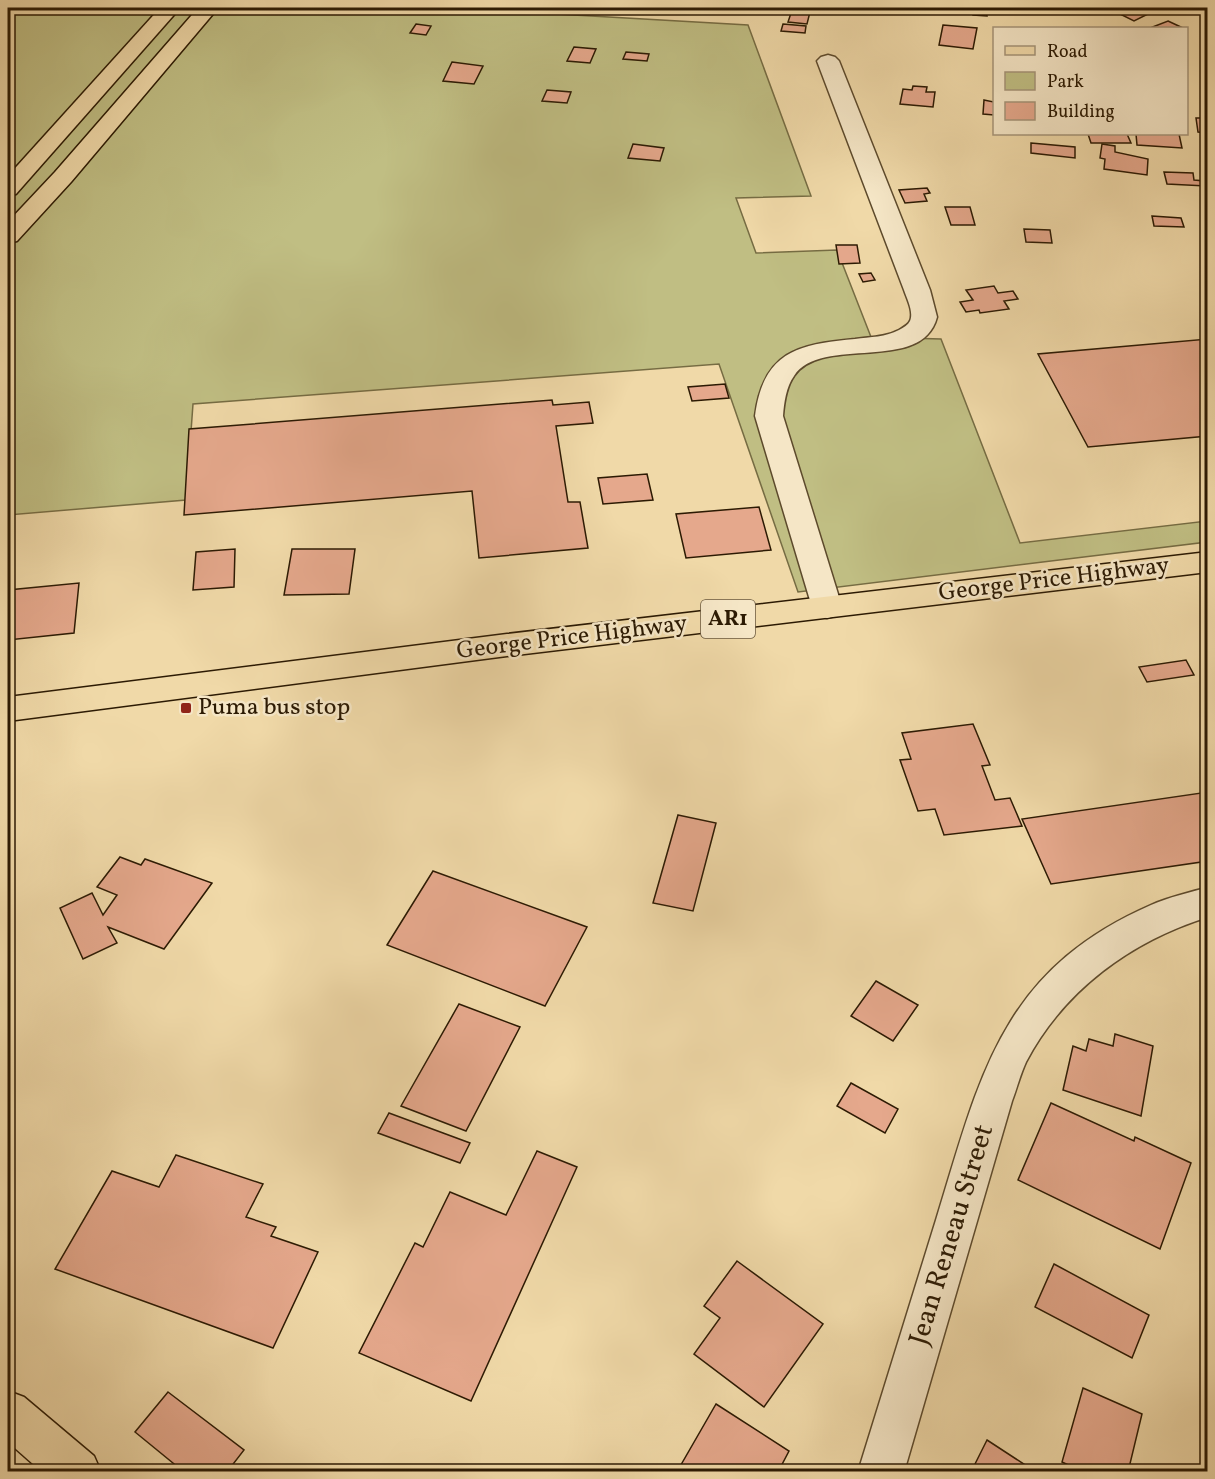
<svg xmlns="http://www.w3.org/2000/svg" width="1215" height="1479" font-family="Vollkorn,serif">
<rect width="100%" height="100%" fill="#f0d9a8"/>
<filter id="stains"><feTurbulence type="fractalNoise" baseFrequency=".00333" numOctaves="4"/><feColorMatrix values="0 0 0 0 .2 0 0 0 0 .09 0 0 0 0 .02 0 0 0 .5 -.17"/></filter>
<radialGradient id="worn" r=".72"><stop offset=".6" stop-color="#630" stop-opacity="0"/><stop offset="1" stop-color="#630" stop-opacity=".3"/></radialGradient>
<!-- green -->
<polygon fill="#c0be83" stroke="#766c43" stroke-width="1.5" points="8,8 523,8 522,12 748,25 811,196 736,198 756,253 837,250 871,337 941,339 1020,543 1207,521 1207,542 798,592 719,364 193,404 186,500 8,515"/>
<!-- building -->
<g fill="#e5a88c" stroke="#2c1a03" stroke-width="1.5">
<polygon points="343,8 407,8 403,13"/>
<polygon points="973,8 986,8 987,16 973,15"/>
<polygon points="1126,8 1130,8 1146,15 1134,21 1116,12"/>
<polygon points="792,10 810,12 807,24 788,22"/>
<polygon points="1168,21 1183,28 1150,28"/>
<polygon points="416,24 431,26 426,35 410,33"/>
<polygon points="783,24 806,26 805,33 781,31"/>
<polygon points="943,25 977,28 973,49 939,45"/>
<polygon points="574,47 596,49 590,63 567,61"/>
<polygon points="626,52 649,54 647,61 623,59"/>
<polygon points="452,62 483,66 474,84 443,81"/>
<polygon points="913,86 927,87 926,92 935,92 933,107 900,104 903,89 912,90"/>
<polygon points="547,90 571,92 567,103 542,101"/>
<polygon points="984,100 994,102 994,115 983,114"/>
<polygon points="1196,118 1208,118 1208,133 1198,132"/>
<polygon points="1088,134 1127,134 1131,143 1091,143"/>
<polygon points="1136,134 1179,134 1182,148 1137,145"/>
<polygon points="1031,143 1075,147 1075,158 1031,153"/>
<polygon points="633,144 664,148 660,161 628,158"/>
<polygon points="1102,144 1115,146 1115,152 1148,159 1147,175 1104,169 1105,159 1100,158"/>
<polygon points="1164,172 1193,173 1194,180 1205,181 1206,186 1167,184"/>
<polygon points="927,188 930,193 924,194 927,201 905,203 899,190"/>
<polygon points="945,207 970,207 975,225 951,225"/>
<polygon points="1152,216 1181,218 1184,227 1154,226"/>
<polygon points="1024,229 1050,230 1052,243 1026,242"/>
<polygon points="836,245 857,245 860,263 839,264"/>
<polygon points="871,273 875,280 863,282 859,274"/>
<polygon points="994,286 998,293 1013,291 1018,299 1004,301 1009,309 980,313 979,310 966,312 960,302 973,300 966,290"/>
<polygon points="1208,339 1208,436 1088,447 1038,354"/>
<polygon points="725,384 729,398 692,401 688,387"/>
<polygon points="552,400 553,405 589,402 593,423 556,426 568,502 580,502 588,548 479,558 472,491 184,515 189,429"/>
<polygon points="647,474 653,500 603,504 598,478"/>
<polygon points="759,507 771,550 686,558 676,514"/>
<polygon points="235,549 234,587 193,590 196,552"/>
<polygon points="292,549 355,549 349,594 284,595"/>
<polygon points="79,583 74,633 8,640 8,590"/>
<polygon points="1186,660 1194,675 1147,682 1139,667"/>
<polygon points="973,724 990,765 982,766 995,800 1010,798 1022,826 944,835 935,809 918,811 900,760 911,759 902,733"/>
<polygon points="1208,792 1208,861 1051,884 1022,819"/>
<polygon points="678,815 716,823 693,911 653,903"/>
<polygon points="120,857 141,865 145,859 212,883 164,949 108,927 117,943 83,959 60,908 92,893 103,915 117,895 97,887"/>
<polygon points="433,871 587,927 545,1006 387,945"/>
<polygon points="876,981 918,1005 893,1041 851,1016"/>
<polygon points="459,1004 520,1027 466,1131 401,1106"/>
<polygon points="1115,1034 1153,1046 1141,1116 1063,1090 1073,1046 1086,1051 1089,1039 1113,1046"/>
<polygon points="851,1083 898,1109 885,1133 837,1106"/>
<polygon points="1051,1103 1134,1141 1135,1137 1191,1163 1160,1249 1018,1180"/>
<polygon points="389,1113 470,1143 460,1163 378,1133"/>
<polygon points="537,1151 577,1167 471,1401 359,1353 415,1243 423,1247 450,1192 506,1215"/>
<polygon points="176,1155 263,1184 246,1217 276,1227 271,1236 318,1252 273,1348 55,1269 112,1171 159,1187"/>
<polygon points="737,1261 823,1324 764,1407 694,1354 720,1318 704,1306"/>
<polygon points="1054,1264 1149,1315 1132,1358 1035,1307"/>
<polygon points="1083,1388 1142,1414 1128,1472 1083,1472 1062,1462"/>
<polygon points="168,1392 244,1450 227,1472 184,1472 135,1432"/>
<polygon points="716,1404 789,1451 778,1472 681,1472 678,1470"/>
<polygon points="987,1440 1036,1472 971,1472"/>
</g>
<g fill="none" stroke-linecap="round" stroke-linejoin="round">
<defs>
<g id="minor">
<path d="M828 55 835 57 839 61 930 290 937 317C922 375 821 334 794 376 786 387 784 403 783 416L842 607 838 615 827 618 816 615 812 607 755 416C763 352 798 344 855 339 870 337 886 337 899 330 904 327 908 325 910 321 914 312 907 299 904 290L817 61 821 57Z"/>
<path d="M1208 887V917C1131 941 1064 990 1026 1062 1020 1075 1017 1088 1012 1101L904 1472H858C884 1388 910 1304 936 1220 980 1077 1000 971 1151 905 1169 897 1189 893 1208 887Z"/>
</g>
<g id="major">
<polygon points="1208,552 1208,572 507,656 8,721 8,697 507,634"/>
<polygon points="8,1391 24,1397 94,1456 101,1472 42,1472 8,1442"/>
</g>
<g id="highway">
<polygon points="160,8 180,8 16,194 8,196 8,176"/>
<polygon points="198,8 218,8 71,182 17,241 8,243 8,222 55,172"/>
</g>
</defs>
<!-- minor casing -->
<use href="#minor" stroke="#5d4a2c" stroke-width="3"/>
<!-- major casing -->
<use href="#major" stroke="#2c1a03" stroke-width="3"/>
<!-- highway casing -->
<use href="#highway" stroke="#2c1a03" stroke-width="3"/>
<!-- minor -->
<use href="#minor" fill="#f5e6c6" fill-rule="evenodd"/>
<!-- major -->
<use href="#major" fill="#f0d9a8" fill-rule="evenodd"/>
<!-- highway -->
<use href="#highway" fill="#f0d9a8" fill-rule="evenodd"/>
</g>
<!-- markers -->
<rect fill="#8f2418" stroke="#f5e6c6" stroke-width="2" x="180" y="702" width="12" height="12" rx="3"/>
<g text-anchor="middle" dominant-baseline="central" stroke-width="5" stroke-linejoin="round" paint-order="stroke">
<!-- shield labels -->
<rect fill="#f5e6c6" stroke="#68573e" stroke-width="1.5" x="701" y="600" width="54" height="38" rx="4.5"/>
<g font-size="22" font-weight="bold" fill="#2c1a03">
<text x="728" y="619">AR1</text>
</g>
<!-- street labels -->
<g font-size="24" fill="#2c1a03" stroke="#f5e6c6">
<text transform="translate(1054 580) rotate(-7)">George Price Highway</text>
<text transform="translate(572 638) rotate(-7)">George Price Highway</text>
</g>
<!-- poi labels -->
<g font-size="24" fill="#2c1a03" stroke="#f5e6c6" text-anchor="start">
<text x="198" y="708">Puma bus stop</text>
</g>
<!-- near-street labels -->
<g font-size="28" fill="#2c1a03" stroke="#f5e6c6">
<text transform="translate(952 1235) rotate(-73)">Jean Reneau Street</text>
</g>
</g>
<!-- margin -->
<rect width="1215" height="1479" fill="none" stroke="#f0d9a8" stroke-width="30"/>
<rect x="9" y="9" width="1197" height="1461" fill="none" stroke="#2c1a03" stroke-width="3"/>
<rect x="15" y="15" width="1185" height="1449" fill="none" stroke="#2c1a03" stroke-width="1.5"/>
<!-- legend -->
<rect x="993" y="27" width="195" height="108" fill="#f5e6c6" stroke="#a59478" stroke-width="1.5"/>
<rect x="1005" y="46" width="30" height="9" fill="#f0d9a8" stroke="#a59478" stroke-width="1.5"/>
<text x="1047" y="57" font-size="18" fill="#2c1a03">Road</text>
<rect x="1005" y="72" width="30" height="18" fill="#c0be83" stroke="#a59478" stroke-width="1.5"/>
<text x="1047" y="87" font-size="18" fill="#2c1a03">Park</text>
<rect x="1005" y="102" width="30" height="18" fill="#e5a88c" stroke="#a59478" stroke-width="1.5"/>
<text x="1047" y="117" font-size="18" fill="#2c1a03">Building</text>
<rect width="100%" height="100%" filter="url(#stains)"/>
<rect width="100%" height="100%" fill="url(#worn)"/>
</svg>
